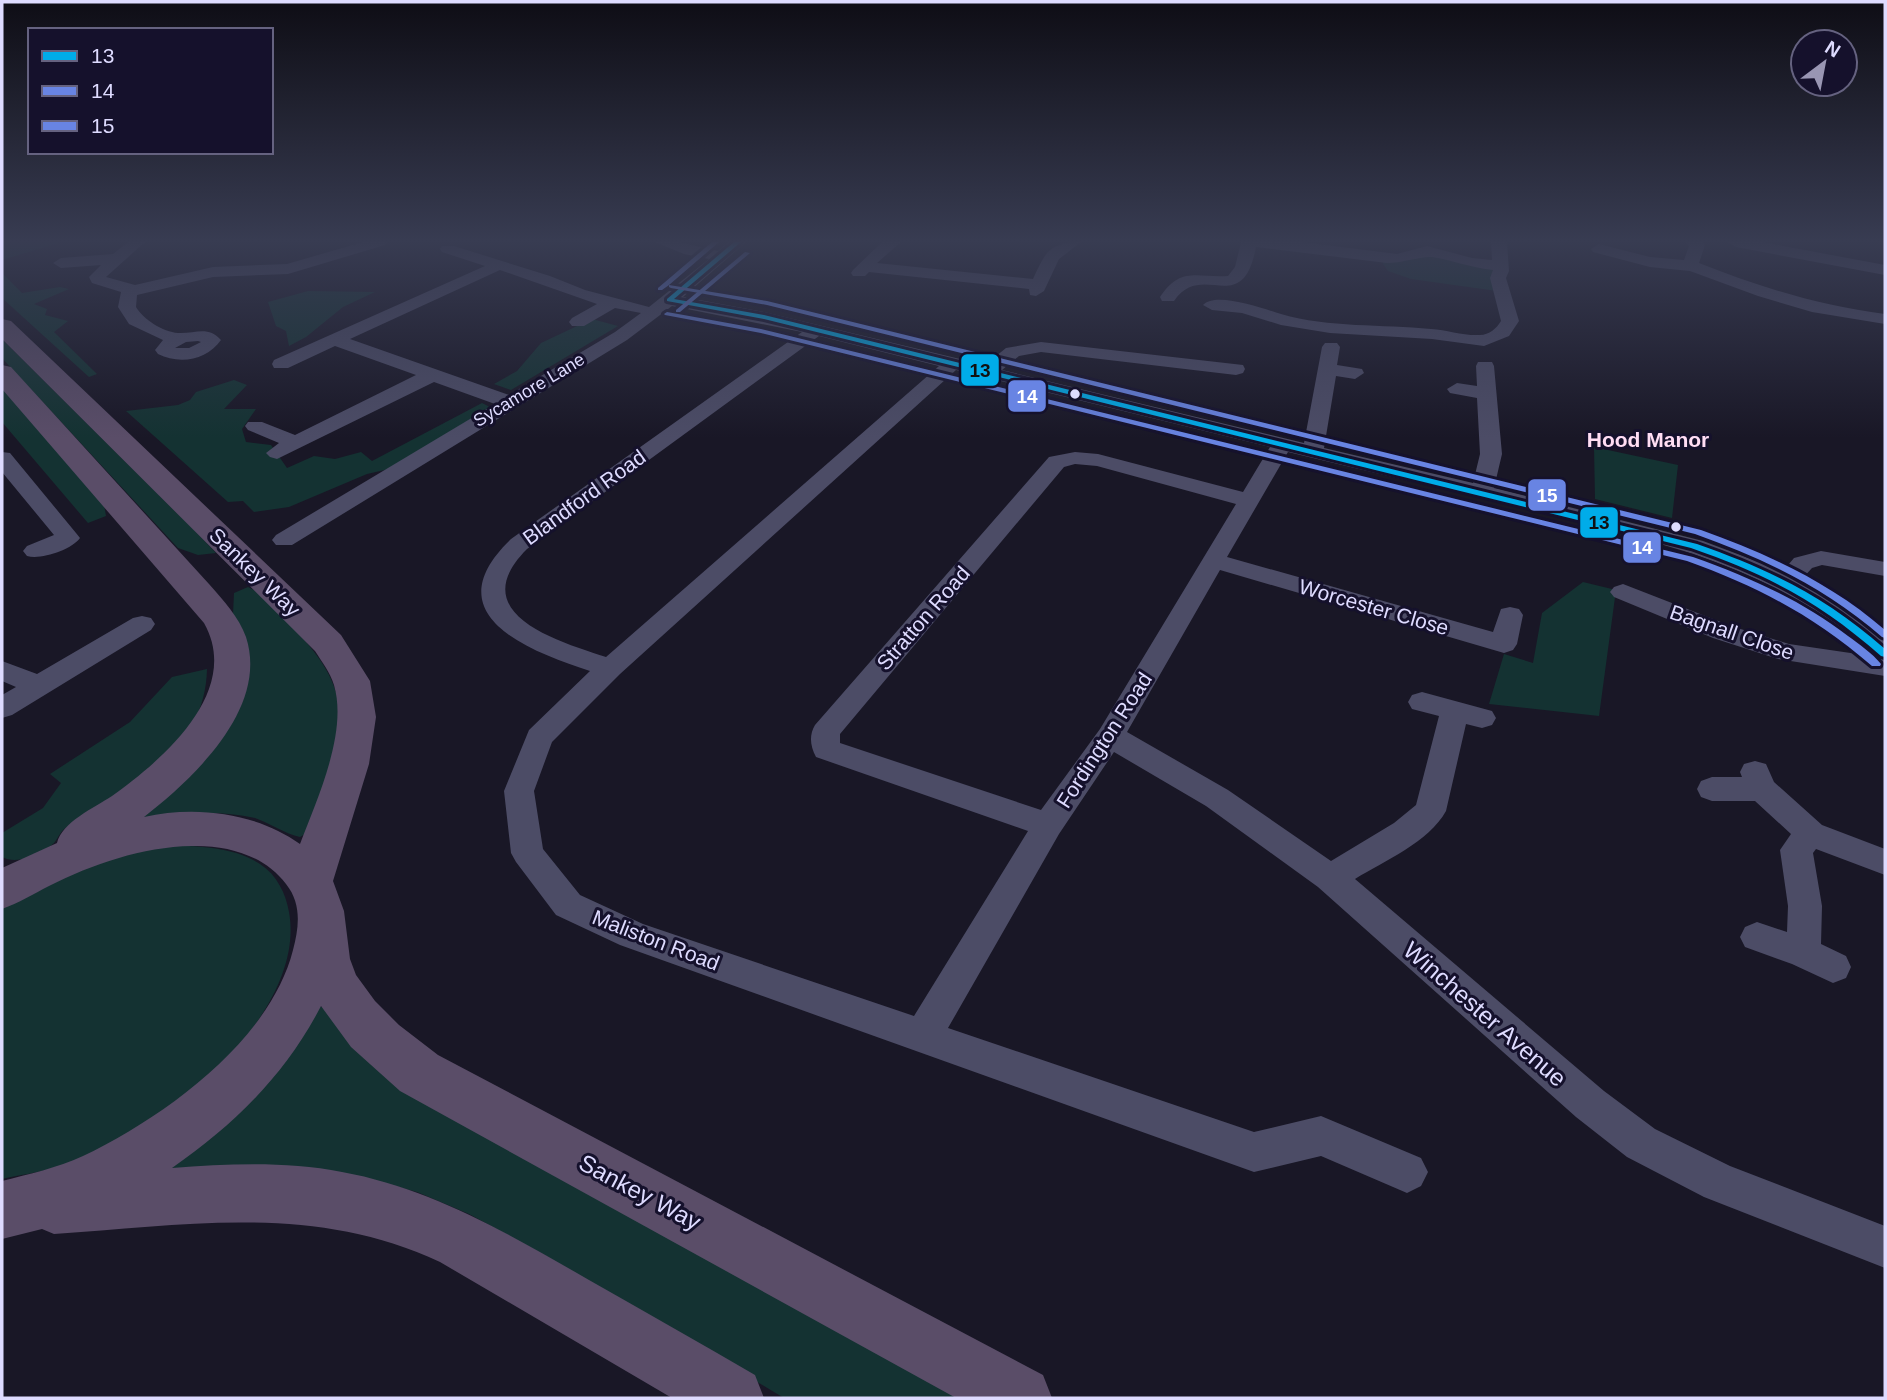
<svg xmlns="http://www.w3.org/2000/svg" width="1887" height="1400" font-family="Helvetica,sans-serif">
<rect width="100%" height="100%" fill="#191726"/>
<!-- green -->
<g fill="#143232">
<polygon points="2,242 62,242 2,260"/>
<polygon points="1427,251 1500,266 1504,292 1411,279 1388,271 1379,258"/>
<polygon points="2,273 22,293 60,287 69,289 34,304 47,309 45,315 68,321 54,332 97,374 89,377 2,298"/>
<polygon points="308,291 375,292 343,307 306,337 289,346 286,331 276,326 268,302"/>
<polygon points="592,319 618,326 511,390 494,384 517,371 541,343"/>
<polygon points="2,339 194,530 216,553 198,555 178,548 2,358"/>
<polygon points="234,380 247,385 224,409 256,409 242,429 246,442 271,445 287,468 314,456 335,459 361,452 372,461 482,403 492,408 389,469 367,474 289,507 254,512 243,501 228,502 126,411 178,405 190,400 196,392"/>
<polygon points="2,382 102,493 106,516 88,523 2,422"/>
<polygon points="1594,447 1678,465 1672,518 1595,499"/>
<polygon points="1583,582 1616,590 1599,716 1489,704 1504,654 1533,663 1542,613"/>
<path d="M248 587C264 594 279 614 291 626 369 703 338 745 305 834L300 837C285 834 270 823 255 818 217 809 179 814 141 818L182 776 233 614 234 593Z"/>
<path d="M207 669C205 752 131 789 68 826 60 831 59 837 54 843 42 855 17 865 2 857V833L43 808 61 783 50 774 130 722 172 677Z"/>
<path d="M173 845C203 847 234 847 260 864 277 875 286 894 289 912 301 977 244 1048 197 1088 161 1117 99 1155 54 1168 37 1173 19 1175 2 1179V906L42 882 110 856Z"/>
<polygon points="320,1006 773,1289 971,1398 784,1398 546,1256 469,1214 417,1192 361,1177 166,1176 162,1165"/>
</g>
<g fill="none" stroke-linecap="round" stroke-linejoin="round">
<!-- minor -->
<g fill="#4c4c66" fill-rule="evenodd">
<path d="M128 242H145L106 277 135 285 213 267 287 264 363 242H388L385 245 288 274 213 277 137 295 136 307C143 319 163 332 178 333 195 334 208 325 221 340 207 360 180 365 158 354L155 350 163 340 129 324 118 307 121 292 92 283 89 277 101 265 61 268 53 263 61 258 113 254ZM198 341 201 342 189 348H175L186 342Z"/>
<path d="M655 242H679L718 251 728 242H746L683 297 764 312 985 365 1006 348 1041 342 1243 365 1245 369 1243 373 1236 375 1041 352 1019 356 1002 370 1304 443 1322 347 1325 343H1337L1340 347 1337 365 1362 369 1364 373 1355 379 1336 376 1324 448 1473 483 1480 454 1477 398 1450 393 1447 389 1457 383 1477 386 1476 366 1478 362H1492L1494 366 1502 454 1494 488 1703 541 1783 571 1794 558 1821 551 1885 562V576L1822 565 1812 568 1801 580 1861 618 1885 639V676L1778 659 1713 638 1614 597 1610 592 1614 587 1623 584 1731 626 1789 644 1871 656C1777 568 1672 546 1551 515 1463 493 1375 473 1288 452L1227 557 1493 632 1501 609 1510 607 1519 609 1523 615 1517 644 1513 650 1504 653 1220 570 1127 732 1228 790 1331 861 1394 823 1416 805 1439 716 1412 709 1408 702 1412 695 1422 692 1492 711 1496 718 1492 725 1482 728 1466 724 1446 811C1429 842 1384 861 1355 879L1604 1091 1655 1129 1730 1166 1885 1226V1268L1704 1197 1627 1157 1576 1117 1318 887 1206 806 1114 752 1059 834 948 1028 1254 1132 1321 1116 1421 1158 1428 1172 1421 1186 1407 1193 1321 1156 1254 1172 620 945 556 915 516 862 511 853 504 791 529 730 590 671C526 650 433 614 511 539L802 332 672 306 627 340 292 545H276L272 540 276 535 495 404 434 382 277 459 270 457 266 453 279 443 248 430 245 426 248 422H262L295 435 416 375 335 346 288 368H274L272 364 274 360 485 266 442 252 440 249 442 246H454L550 276 585 290 649 307 709 259 684 254ZM500 270 597 304 572 318 569 322 572 326H584L615 308 641 313 615 332 509 395 350 339ZM819 336 939 366 606 657C556 641 463 613 527 549ZM956 370 1270 447 1243 492 1098 454 1075 452 1049 457 815 725C809 735 810 746 816 757L1028 831 914 1016 643 924 580 895 543 849 534 791 552 742 620 674ZM1075 464 1097 466 1236 504 1100 729 1041 810 840 743V734L1064 467Z"/>
<path d="M882 242H901L877 263 1033 279C1045 253 1049 242 1081 242L1059 259 1044 291 1036 296 1030 295 1029 289 869 272 865 276H853L851 273 853 270Z"/>
<path d="M1241 242H1302L1397 254 1427 246 1472 258 1492 260 1491 242H1507L1509 271 1506 278 1519 321 1509 336 1484 346 1432 339 1330 333 1281 325 1242 313 1212 310 1203 305C1216 291 1264 309 1281 314 1329 328 1382 324 1431 329 1447 330 1464 336 1480 335 1489 335 1497 328 1501 321L1490 278 1493 270C1472 268 1452 260 1432 257 1422 256 1401 263 1387 263L1256 247C1242 320 1203 259 1174 301H1162L1160 297C1181 266 1196 278 1228 276L1235 267Z"/>
<path d="M1686 242H1703L1705 245 1699 263C1760 287 1820 306 1885 314V324L1812 312 1758 296 1690 271 1650 267 1593 252 1591 249 1599 244 1650 257 1684 260 1689 246Z"/>
<polygon points="1728,242 1762,242 1885,265 1885,275 1736,247"/>
<path d="M2 452 10 453 76 533 80 538C71 550 41 560 27 556L23 551 27 546 54 535 2 472Z"/>
<polygon points="142,616 151,618 155,624 151,630 12,715 2,718 2,695 16,687 2,681 2,661 37,674 133,618"/>
<polygon points="1755,761 1766,764 1774,782 1822,825 1885,849 1885,875 1816,849 1813,853 1822,906 1821,944 1846,956 1851,967 1846,978 1833,983 1792,964 1745,947 1740,937 1745,927 1757,922 1787,932 1788,906 1780,850 1791,834 1755,801 1712,801 1701,797 1697,789 1701,781 1712,777 1742,777 1740,772 1744,764"/>
</g>
<!-- trunk -->
<path fill="#5a4d68" fill-rule="evenodd" d="M2 319 11 321 341 635 370 681 376 717 369 764 333 881 344 911 350 959 356 975 375 1001 399 1025 438 1055 1043 1375 1052 1398H956L400 1091 351 1047 321 1006C286 1074 234 1125 172 1168 228 1164 286 1161 342 1172 431 1188 511 1235 589 1280 644 1311 700 1343 755 1375L764 1398H672L440 1262C314 1203 187 1225 54 1234L42 1229 2 1239V1181C29 1174 57 1168 83 1156 164 1117 270 1041 293 950 299 927 302 904 286 884 264 855 227 845 192 846 142 847 93 864 49 886 33 894 19 903 2 909V868L57 843C62 822 94 808 112 796 161 761 243 692 204 623L2 389V365L11 367 209 584C223 600 239 617 246 637 269 708 194 778 144 817 196 805 257 813 300 844 317 799 348 733 334 685 330 672 322 662 315 651L2 339Z"/>
<defs>
<path id="bus-1" d="M734 242H741L674 299 764 315 1697 544C1771 570 1826 597 1885 649V657L1881 656C1820 602 1768 575 1691 548L764 319 667 301V299Z"/>
<g id="bus-2">
<polygon points="745,252 750,253 680,312 676,312 676,310"/>
<path d="M667 312 761 329 1693 557C1749 577 1801 600 1848 636 1859 644 1872 653 1881 664L1880 666H1872C1812 615 1761 588 1687 561L761 333 665 315 664 314Z"/>
</g>
<path id="bus-3" d="M712 242H719L669 285 767 301 1701 530C1768 554 1831 583 1885 630V638L1882 637C1825 588 1765 559 1695 534L767 305 671 288 669 287V285L662 290H658V288Z"/>
</defs>
<!-- bus-1 casing -->
<use href="#bus-1" stroke="#15112c" stroke-width="6"/>
<!-- bus-2 casing -->
<use href="#bus-2" stroke="#15112c" stroke-width="6"/>
<!-- bus-3 casing -->
<use href="#bus-3" stroke="#15112c" stroke-width="6"/>
<!-- bus-1 -->
<use href="#bus-1" fill="#00ace9" fill-rule="evenodd"/>
<!-- bus-2 -->
<use href="#bus-2" fill="#6884e3" fill-rule="evenodd"/>
<!-- bus-3 -->
<use href="#bus-3" fill="#6884e3" fill-rule="evenodd"/>
</g>
<!-- sky -->
<linearGradient id="sky" x2="0" y2="1"><stop stop-color="#0e0d15"/><stop offset="0.55" stop-color="#383c52"/><stop offset="1" stop-color="#383c52" stop-opacity="0"/></linearGradient>
<rect width="1887" height="438" fill="url(#sky)"/>
<!-- markers -->
<g fill="#dedbff" stroke="#15112c" stroke-width="2.5">
<circle cx="1075" cy="394" r="6"/>
<circle cx="1676" cy="527" r="6"/>
</g>
<g text-anchor="middle" dominant-baseline="central" stroke-width="6" stroke-linejoin="round" paint-order="stroke">
<!-- far-street labels -->
<g font-size="18" fill="#dedbff" stroke="#15112c">
<text transform="translate(529 390) rotate(-31)">Sycamore Lane</text>
</g>
<!-- far-quarter labels -->
<g font-size="21" font-weight="bold" fill="#ffddf4" stroke="#15112c">
<text x="1648" y="439">Hood Manor</text>
</g>
<!-- street labels -->
<g font-size="21" fill="#dedbff" stroke="#15112c">
<text transform="translate(584 497) rotate(-36)">Blandford Road</text>
<text transform="translate(255 572) rotate(44)">Sankey Way</text>
<text transform="translate(1374 607) rotate(16)">Worcester Close</text>
<text transform="translate(923 618) rotate(-49)">Stratton Road</text>
<text transform="translate(1732 632) rotate(19)">Bagnall Close</text>
<text transform="translate(1104 740) rotate(-57)">Fordington Road</text>
<text transform="translate(656 940) rotate(21)">Maliston Road</text>
</g>
<!-- near-street labels -->
<g font-size="24" fill="#dedbff" stroke="#15112c">
<text transform="translate(1485 1014) rotate(41)">Winchester Avenue</text>
<text transform="translate(640 1192) rotate(28)">Sankey Way</text>
</g>
</g>
<g stroke="#15112c" stroke-width="2.5">
<rect x="960" y="353" width="40" height="34" rx="7" fill="#00ace9"/>
<rect x="1007" y="379" width="40" height="34" rx="7" fill="#6884e3"/>
<rect x="1527" y="478" width="40" height="34" rx="7" fill="#6884e3"/>
<rect x="1579" y="506" width="40" height="33" rx="7" fill="#00ace9"/>
<rect x="1622" y="531" width="40" height="33" rx="7" fill="#6884e3"/>
</g>
<g font-size="19" text-anchor="middle" font-weight="bold" fill="#fff">
<text x="1027" y="403">14</text>
<text x="1547" y="502">15</text>
<text x="1642" y="554">14</text>
</g>
<g font-size="19" text-anchor="middle" font-weight="bold" fill="#111">
<text x="980" y="377">13</text>
<text x="1599" y="529">13</text>
</g>
<!-- border -->
<rect width="1887" height="1400" fill="none" stroke="#dedbff" stroke-width="7"/>
<!-- legend -->
<rect x="28" y="28" width="245" height="126" fill="#15112c" stroke="#656280" stroke-width="2"/>
<rect x="42" y="51" width="35" height="10" fill="#00ace9" stroke="#656280" stroke-width="2"/>
<text x="91" y="63" font-size="21" fill="#dedbff">13</text>
<rect x="42" y="86" width="35" height="10" fill="#6884e3" stroke="#656280" stroke-width="2"/>
<text x="91" y="98" font-size="21" fill="#dedbff">14</text>
<rect x="42" y="121" width="35" height="10" fill="#6884e3" stroke="#656280" stroke-width="2"/>
<text x="91" y="133" font-size="21" fill="#dedbff">15</text>
<!-- north arrow -->
<g transform="translate(1824 63) rotate(32)"><circle r="33" fill="#15112c" stroke="#656280" stroke-width="2"/>
<path d="M0-5L12 26L0 18L-12 26Z" fill="#9996b3"/>
<text y="-10" font-size="19" font-weight="bold" text-anchor="middle" fill="#dedbff">N</text>
</g>
</svg>
